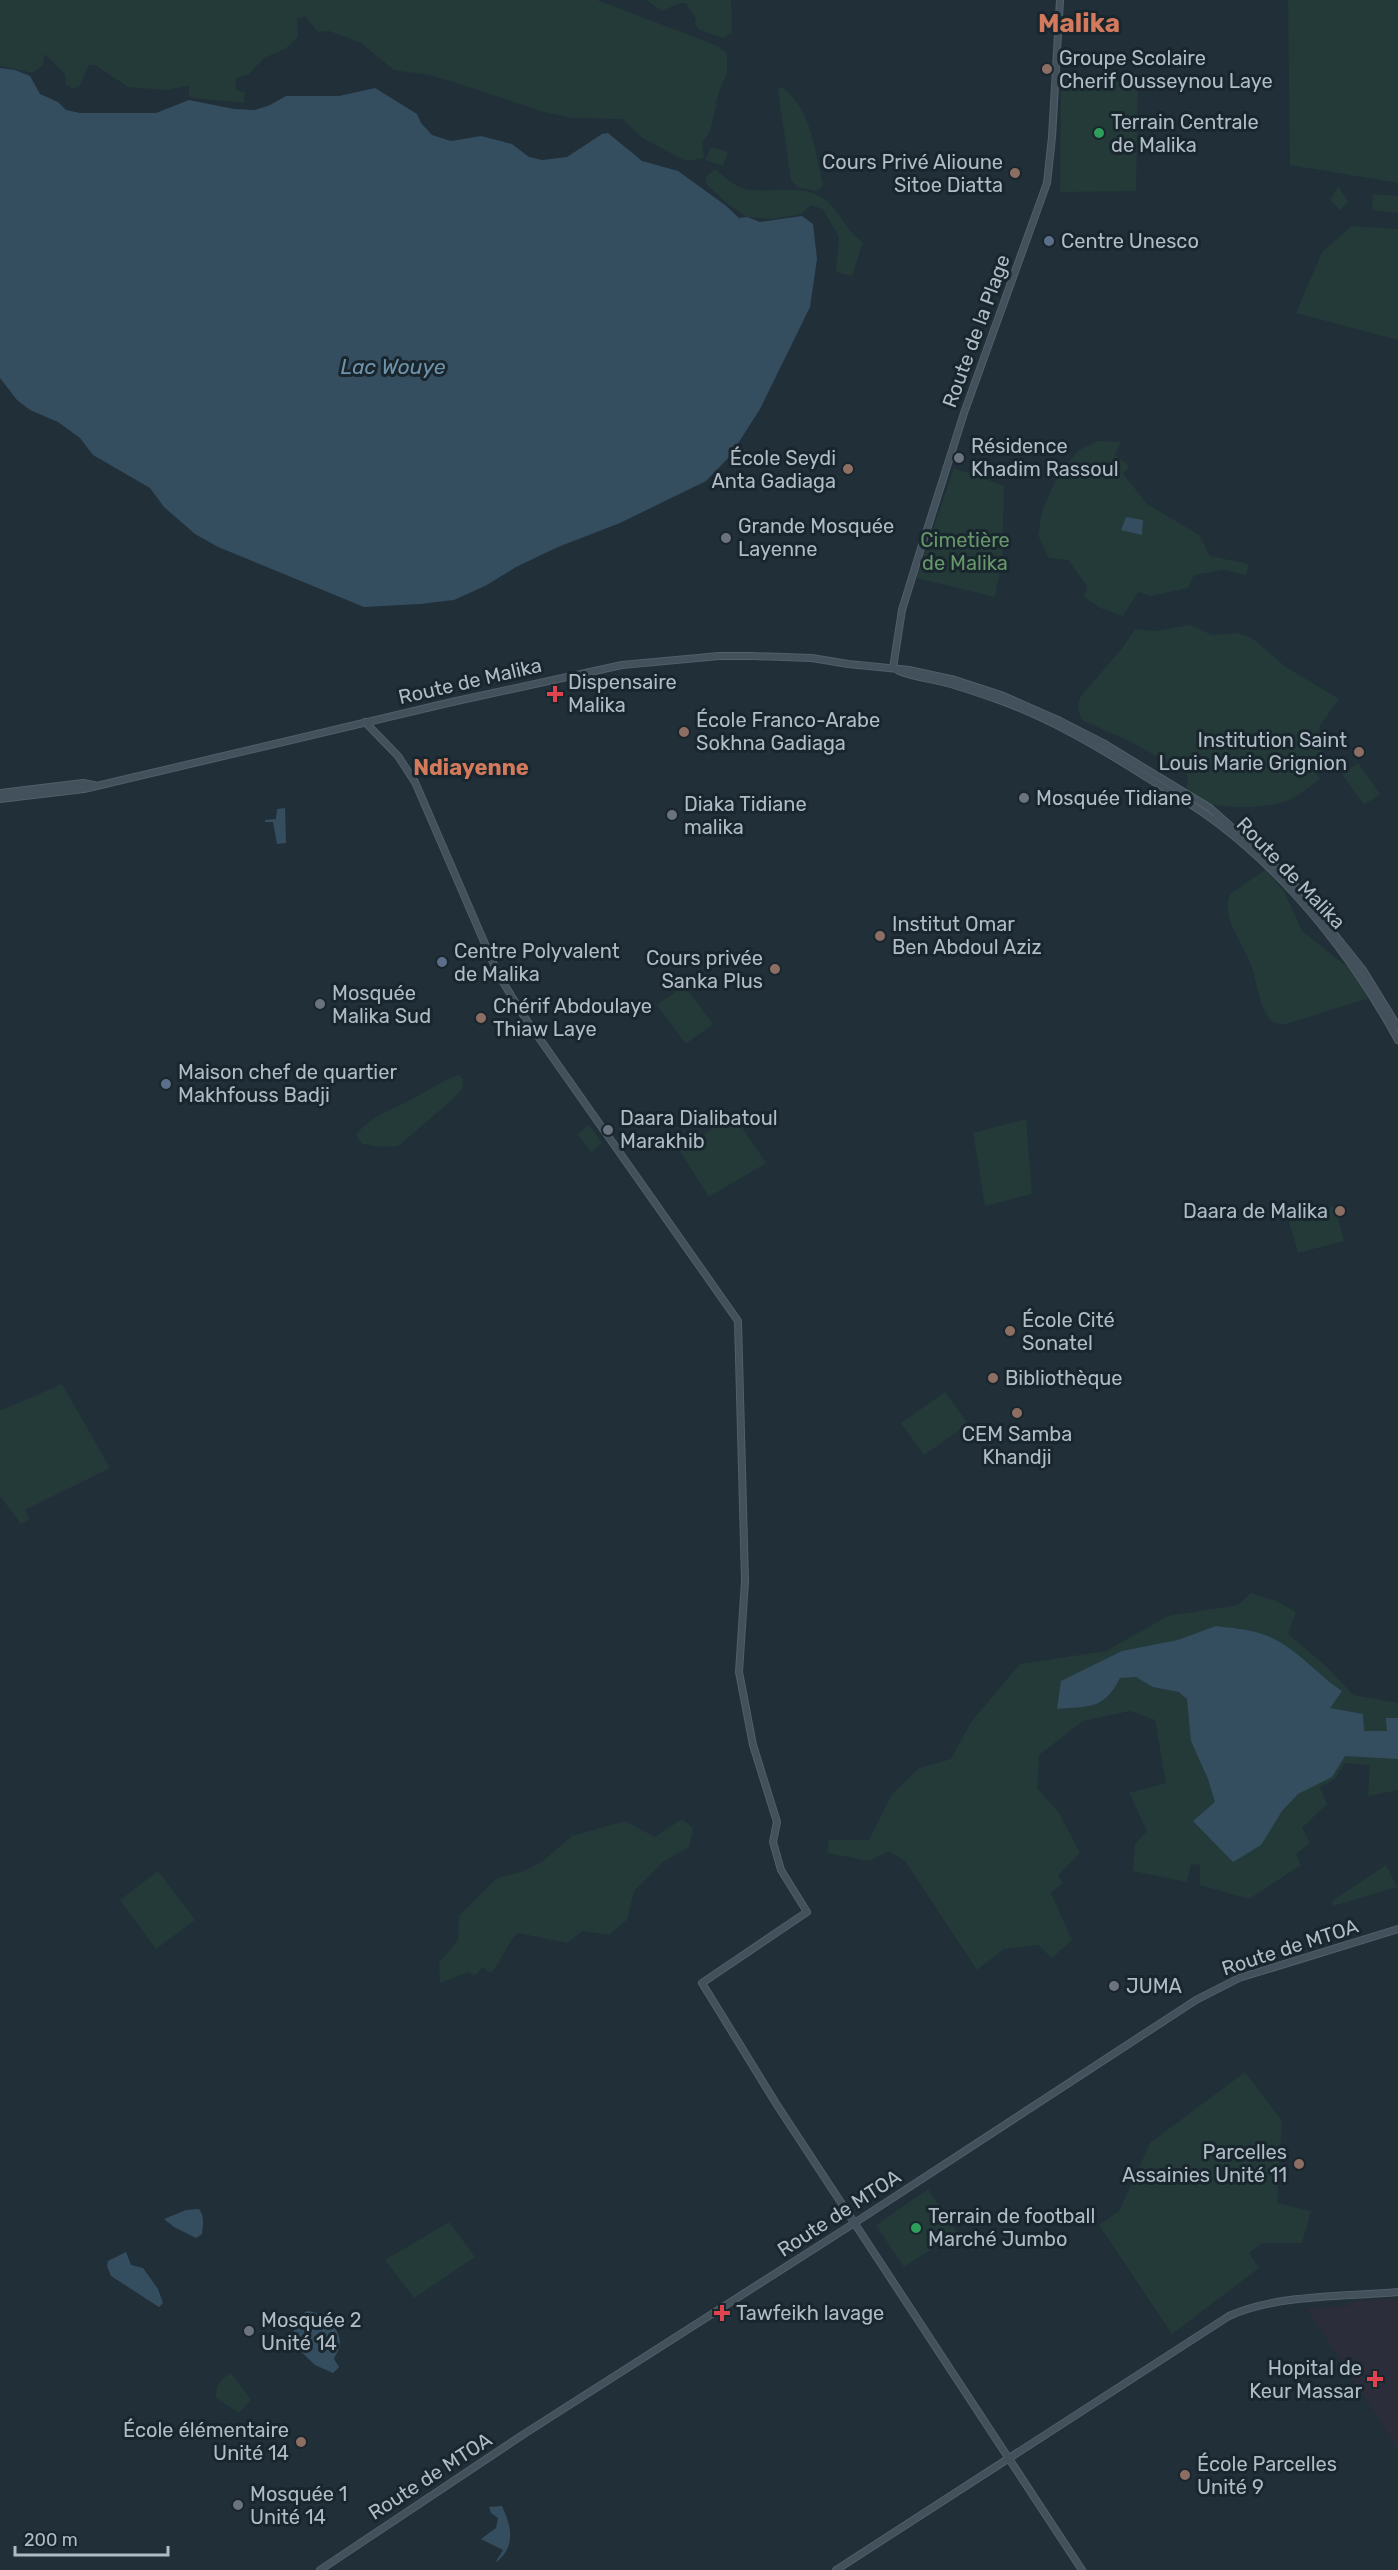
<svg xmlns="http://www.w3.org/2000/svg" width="1398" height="2570" font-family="Rubik,sans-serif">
<rect width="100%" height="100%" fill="#212f39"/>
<!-- medical -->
<polygon fill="#2c2d3a" points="1398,2298 1398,2448 1307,2309 1348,2306 1348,2302"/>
<!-- green -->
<g fill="#233a38">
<polygon points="0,0 597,0 718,46 727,53 727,73 719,91 710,132 702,143 704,158 686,161 644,139 622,119 572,118 544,112 466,86 429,75 394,70 361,43 329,31 318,32 305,16 297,19 298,37 285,49 264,58 249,74 236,78 235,90 245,92 244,103 192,98 189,95 189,86 165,90 128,87 95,65 89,65 80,85 74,89 66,85 65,74 45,54 43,65 33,73 0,66"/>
<polygon points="646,0 731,0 732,33 723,38 700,30 695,24 696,19 686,3 680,3 662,11"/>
<polygon points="1288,0 1398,0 1398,183 1290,165"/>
<polygon points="1136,73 1138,76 1136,191 1060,192 1061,76"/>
<path d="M782 87C812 110 815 151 823 186L817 191 797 187 791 180 778 89Z"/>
<polygon points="711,147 728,152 723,166 705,160"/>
<path d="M715 169C723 175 732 185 742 188 767 195 797 183 821 197 838 206 846 232 863 242L852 276 836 272 839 237 823 209 811 205 801 214 772 219 747 217 729 205 707 185 705 178Z"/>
<polygon points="1338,186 1349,202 1340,210 1330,200"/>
<polygon points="1373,194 1398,196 1398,213 1372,210"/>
<polygon points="1352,226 1398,229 1398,340 1296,313 1322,252"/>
<polygon points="1098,441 1121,442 1115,455 1129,466 1123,474 1147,504 1199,535 1210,556 1249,564 1246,575 1224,570 1194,575 1188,588 1151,596 1138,592 1123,616 1100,608 1084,597 1087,586 1068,560 1049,558 1038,535 1043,508 1058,475 1079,450"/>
<polygon points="954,468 1004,486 1002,561 995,597 916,578"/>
<path d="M1190 625 1212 635 1237 633 1252 638 1286 667 1339 699 1319 727 1323 750 1309 760 1320 779C1310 786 1300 795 1289 800 1271 809 1196 813 1187 789 1186 786 1188 780 1188 776L1181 770 1131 742 1082 720C1077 711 1077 705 1081 696L1123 647 1135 629 1154 631Z"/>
<polygon points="1358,763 1380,794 1364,805 1342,774"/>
<path d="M1265 870 1284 891 1302 931 1350 969 1369 998 1286 1024C1279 1024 1273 1024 1269 1018 1257 1001 1257 978 1249 960 1241 941 1221 917 1230 894Z"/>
<polygon points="684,986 713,1024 686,1044 657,1005"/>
<path d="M459 1075 463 1079 462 1089 453 1099 398 1146 381 1147 362 1144 356 1135C370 1116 396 1108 416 1097 431 1089 443 1080 459 1075Z"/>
<polygon points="733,1114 766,1163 709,1197 680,1151"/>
<polygon points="1026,1119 1032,1194 985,1206 973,1133"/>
<polygon points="589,1125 602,1143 591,1152 577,1134"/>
<polygon points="1335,1206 1344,1241 1298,1253 1288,1218"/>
<polygon points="62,1384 110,1468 25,1510 30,1519 21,1524 0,1496 0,1411"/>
<polygon points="945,1392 968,1424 924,1455 901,1423"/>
<polygon points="1251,1593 1276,1601 1296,1612 1288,1634 1328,1668 1353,1695 1398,1703 1398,1790 1368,1796 1370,1765 1345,1763 1335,1779 1320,1787 1327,1804 1302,1828 1310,1843 1296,1854 1301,1865 1249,1899 1200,1885 1200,1865 1191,1864 1187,1882 1133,1871 1135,1844 1147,1831 1129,1793 1166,1783 1155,1720 1130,1711 1083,1721 1039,1755 1037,1788 1059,1813 1080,1853 1058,1875 1063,1883 1051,1893 1072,1940 1052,1958 1038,1945 1004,1949 977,1970 905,1861 889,1851 869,1861 827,1853 829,1840 869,1840 892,1794 919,1768 951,1759 971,1722 1020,1664 1106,1651 1168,1616 1238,1605"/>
<path d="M682 1819 693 1828 689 1847 663 1862 634 1891 627 1920 609 1935 583 1931 567 1943 518 1933C505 1944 503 1962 490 1973L483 1967 474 1976 468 1972 440 1983 439 1963 458 1940 459 1916 497 1878 522 1872 543 1861 572 1836 625 1821 655 1837Z"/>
<polygon points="1386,1865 1397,1887 1333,1906 1332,1901"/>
<polygon points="158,1871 195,1920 156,1949 120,1900"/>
<polygon points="1245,2072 1282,2121 1277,2203 1311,2211 1302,2243 1262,2243 1249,2253 1259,2268 1172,2334 1099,2225 1119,2211 1150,2143"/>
<polygon points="928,2189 957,2232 904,2267 876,2225"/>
<polygon points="449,2222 475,2257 414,2298 385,2260"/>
<path d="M231 2373 251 2400 239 2413 216 2398C215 2386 220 2379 231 2373Z"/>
</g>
<!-- water -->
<g fill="#344e60">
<polygon points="0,68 15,70 30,76 40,94 58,102 66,110 80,113 156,113 189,100 234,109 255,110 270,105 286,96 339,96 375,88 417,114 421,123 432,135 451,141 481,136 512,144 529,157 542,160 567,157 602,134 608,133 642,161 678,171 725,205 739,218 747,217 760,222 802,216 813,224 817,259 810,307 760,409 730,456 706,481 620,523 558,547 516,567 485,586 454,600 420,604 364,607 218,547 195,534 164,507 150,488 93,455 80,438 58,422 30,410 17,400 0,378"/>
<polygon points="1126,517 1143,520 1142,535 1121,530"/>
<polygon points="285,808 286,843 277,844 273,822 265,822 265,820 276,819 277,809"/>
<path d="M1216 1626C1231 1628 1248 1629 1262 1634 1293 1644 1315 1673 1342 1691L1330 1708 1363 1714 1364 1731H1387L1386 1718H1398V1759L1345 1756 1332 1777 1298 1794 1282 1811 1261 1845 1233 1862 1193 1821 1215 1802 1208 1779 1191 1741 1187 1699 1179 1692 1153 1687 1136 1677 1120 1678C1104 1710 1089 1706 1057 1709L1061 1681 1122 1651 1178 1640Z"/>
<path d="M199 2209C205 2217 203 2224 202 2234L196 2238 174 2227 164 2219 186 2210Z"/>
<polygon points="126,2252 131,2265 143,2268 158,2289 163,2303 159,2307 111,2276 107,2266 108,2261"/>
<path d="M307 2311C322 2312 338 2325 340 2341 341 2347 336 2354 334 2359L339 2367 333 2373 315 2365 294 2345V2319Z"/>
<path d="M502 2506C512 2527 516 2548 495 2563L503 2550 481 2539 496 2528 498 2518 491 2513 489 2507Z"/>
</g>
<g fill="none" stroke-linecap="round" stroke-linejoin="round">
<defs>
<g id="secondary">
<polyline points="893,668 902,610 918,558 964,413 1047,183 1052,137 1060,0"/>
<path d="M899 671C914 677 931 679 947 683 965 688 982 694 999 700 1049 718 1095 745 1140 773 1167 790 1195 805 1220 825 1294 882 1354 959 1398 1040"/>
<polyline points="365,722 398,756 415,782 498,974 525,1018 738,1321 745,1581 739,1672 753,1745 777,1822 773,1842 781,1870 807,1912 702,1983 777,2105 1082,2570"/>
<polyline points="0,793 83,783 94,785"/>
<polyline points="0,799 84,789 452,702 622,665 719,656 752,656 812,658 848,664 909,670 955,680 1001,695 1060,721 1103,743 1210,808 1290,879 1363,970 1398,1027"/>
<polyline points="320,2570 524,2434 856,2222 1196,2000 1239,1978 1398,1929"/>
<path d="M836 2570 1229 2316C1278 2294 1345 2297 1398 2292"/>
</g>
</defs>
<!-- secondary casing -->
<use href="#secondary" stroke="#525f67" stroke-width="8"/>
<!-- secondary -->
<use href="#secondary" stroke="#42515c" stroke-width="6"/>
</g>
<!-- markers -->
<g fill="#8d6e63" stroke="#1a262e" stroke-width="2">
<circle cx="1047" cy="69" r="6"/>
<circle cx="1015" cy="173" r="6"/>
<circle cx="848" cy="469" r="6"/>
<circle cx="684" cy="732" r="6"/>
<circle cx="1359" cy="752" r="6"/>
<circle cx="880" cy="936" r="6"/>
<circle cx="775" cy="969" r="6"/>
<circle cx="481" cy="1018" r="6"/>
<circle cx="1340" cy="1211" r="6"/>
<circle cx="1010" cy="1331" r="6"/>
<circle cx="993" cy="1378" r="6"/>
<circle cx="1017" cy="1413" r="6"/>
<circle cx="1299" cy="2164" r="6"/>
<circle cx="301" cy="2442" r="6"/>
<circle cx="1185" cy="2475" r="6"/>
</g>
<g fill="#2e9e5b" stroke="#1a262e" stroke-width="2">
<circle cx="1099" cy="133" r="6"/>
<circle cx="916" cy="2228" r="6"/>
</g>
<g fill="#5c6f8a" stroke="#1a262e" stroke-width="2">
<circle cx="1049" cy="241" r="6"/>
<circle cx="442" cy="962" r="6"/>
<circle cx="166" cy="1084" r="6"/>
</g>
<g fill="#6b7280" stroke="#1a262e" stroke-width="2">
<circle cx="959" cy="458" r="6"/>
<circle cx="726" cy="538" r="6"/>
<circle cx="1024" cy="798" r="6"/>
<circle cx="672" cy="815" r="6"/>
<circle cx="320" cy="1004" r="6"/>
<circle cx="608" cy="1130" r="6"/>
<circle cx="1114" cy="1986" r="6"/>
<circle cx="249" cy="2331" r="6"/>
<circle cx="238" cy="2505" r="6"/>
</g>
<g fill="#e0444e" stroke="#1a262e" stroke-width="2">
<path d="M552 685h6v6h6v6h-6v6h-6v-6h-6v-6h6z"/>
<path d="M719 2304h6v6h6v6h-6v6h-6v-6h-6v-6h6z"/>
<path d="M1372 2370h6v6h6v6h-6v6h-6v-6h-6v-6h6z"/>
</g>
<g text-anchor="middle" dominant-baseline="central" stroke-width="6" stroke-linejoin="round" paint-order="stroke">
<!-- poi labels -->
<g font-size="20" fill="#afbcc6" stroke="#1a262e" text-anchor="start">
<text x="1059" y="58">Groupe Scolaire<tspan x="1059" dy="23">Cherif Ousseynou Laye</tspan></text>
<text x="1111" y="122">Terrain Centrale<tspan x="1111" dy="23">de Malika</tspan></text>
<text x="1003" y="162" text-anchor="end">Cours Privé Alioune<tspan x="1003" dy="23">Sitoe Diatta</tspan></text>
<text x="1061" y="241">Centre Unesco</text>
<text x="971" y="446">Résidence<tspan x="971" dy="23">Khadim Rassoul</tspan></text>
<text x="836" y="458" text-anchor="end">École Seydi<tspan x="836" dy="23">Anta Gadiaga</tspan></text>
<text x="738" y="526">Grande Mosquée<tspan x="738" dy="23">Layenne</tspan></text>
<text x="568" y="682">Dispensaire<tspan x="568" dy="23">Malika</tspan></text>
<text x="696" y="720">École Franco-Arabe<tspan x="696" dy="23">Sokhna Gadiaga</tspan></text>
<text x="1347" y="740" text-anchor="end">Institution Saint<tspan x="1347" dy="23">Louis Marie Grignion</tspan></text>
<text x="1036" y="798">Mosquée Tidiane</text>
<text x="684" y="804">Diaka Tidiane<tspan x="684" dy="23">malika</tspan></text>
<text x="892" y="924">Institut Omar<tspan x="892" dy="23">Ben Abdoul Aziz</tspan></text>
<text x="454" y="951">Centre Polyvalent<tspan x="454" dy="23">de Malika</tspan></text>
<text x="763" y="958" text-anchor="end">Cours privée<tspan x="763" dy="23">Sanka Plus</tspan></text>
<text x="332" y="993">Mosquée<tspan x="332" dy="23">Malika Sud</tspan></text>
<text x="493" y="1006">Chérif Abdoulaye<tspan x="493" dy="23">Thiaw Laye</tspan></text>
<text x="178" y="1072">Maison chef de quartier<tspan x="178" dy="23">Makhfouss Badji</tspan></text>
<text x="620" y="1118">Daara Dialibatoul<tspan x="620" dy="23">Marakhib</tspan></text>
<text x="1328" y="1211" text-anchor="end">Daara de Malika</text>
<text x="1022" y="1320">École Cité<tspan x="1022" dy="23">Sonatel</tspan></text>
<text x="1005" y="1378">Bibliothèque</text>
<text x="1017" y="1434" text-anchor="middle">CEM Samba<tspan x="1017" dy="23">Khandji</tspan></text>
<text x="1126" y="1986">JUMA</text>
<text x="1287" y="2152" text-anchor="end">Parcelles<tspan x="1287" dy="23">Assainies Unité 11</tspan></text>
<text x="928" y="2216">Terrain de football<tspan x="928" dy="23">Marché Jumbo</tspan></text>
<text x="736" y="2313">Tawfeikh lavage</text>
<text x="261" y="2320">Mosquée 2<tspan x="261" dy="23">Unité 14</tspan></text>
<text x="1362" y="2368" text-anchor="end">Hopital de<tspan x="1362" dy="23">Keur Massar</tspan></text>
<text x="289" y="2430" text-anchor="end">École élémentaire<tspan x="289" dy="23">Unité 14</tspan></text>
<text x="1197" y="2464">École Parcelles<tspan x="1197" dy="23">Unité 9</tspan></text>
<text x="250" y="2494">Mosquée 1<tspan x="250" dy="23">Unité 14</tspan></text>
</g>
<!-- street labels -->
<g font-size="20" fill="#afbcc6" stroke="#1a262e">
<text transform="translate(976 331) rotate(-70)">Route de la Plage</text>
<text transform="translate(470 681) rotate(-13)">Route de Malika</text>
<text transform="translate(1291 873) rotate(46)">Route de Malika</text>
<text transform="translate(1290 1947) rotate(-18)">Route de MTOA</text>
<text transform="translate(839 2213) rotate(-33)">Route de MTOA</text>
<text transform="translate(430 2476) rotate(-33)">Route de MTOA</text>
</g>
<!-- park labels -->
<g font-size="20" fill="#669669" stroke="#1a262e">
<text x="965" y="540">Cimetière<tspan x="965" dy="23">de Malika</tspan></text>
</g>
<!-- water labels -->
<g font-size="21" font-style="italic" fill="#6f93aa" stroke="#1a262e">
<text x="393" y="366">Lac Wouye</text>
</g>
<!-- quarter labels -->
<g font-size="22" font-weight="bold" fill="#d47a5c" stroke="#1a262e">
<text x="471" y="767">Ndiayenne</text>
</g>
<!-- district labels -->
<g font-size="26" font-weight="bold" fill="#d47a5c" stroke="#1a262e">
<text x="1079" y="23">Malika</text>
</g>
</g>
<!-- scale -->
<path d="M15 2546v9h153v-9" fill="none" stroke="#afbcc6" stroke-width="3"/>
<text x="24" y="2546" font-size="18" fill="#afbcc6" stroke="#1a262e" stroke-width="4.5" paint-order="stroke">200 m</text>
</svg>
